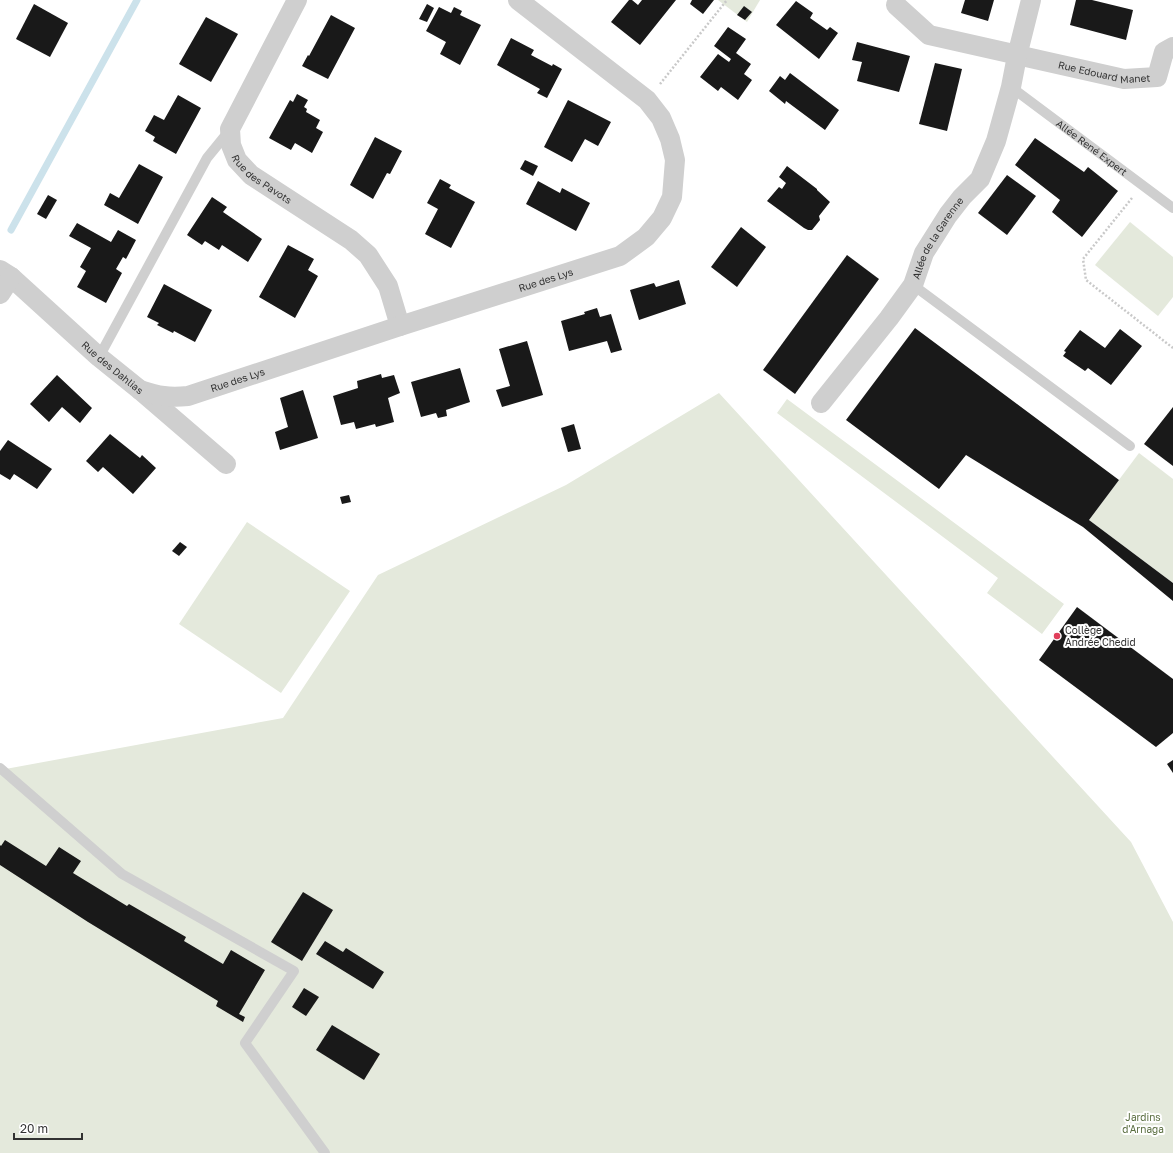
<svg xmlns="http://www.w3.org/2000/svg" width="1173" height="1153" font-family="'Golos Text',sans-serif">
<rect width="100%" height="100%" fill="#fff"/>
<!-- green -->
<g fill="#e4e9dc">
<polygon points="718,0 760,0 747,22"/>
<polygon points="1130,222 1173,257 1173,297 1158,316 1095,265"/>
<polygon points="719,393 1131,842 1173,922 1173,1153 0,1153 0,770 283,718 378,575 566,485"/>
<polygon points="787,399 1064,604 1042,634 987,593 998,578 777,413"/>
<polygon points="1139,453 1173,479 1173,583 1089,520"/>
<polygon points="247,522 350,591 281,693 179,624"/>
</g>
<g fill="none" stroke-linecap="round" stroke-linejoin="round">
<!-- stream -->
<polyline stroke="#cce2eb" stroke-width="7" points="11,230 137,0"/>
</g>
<!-- building -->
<g fill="#191919">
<polygon points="629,0 632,0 638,5 642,0 676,0 640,45 611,22"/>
<polygon points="692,0 714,0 703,14 690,4"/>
<polygon points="965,0 994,0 988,21 961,13"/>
<polygon points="1076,0 1092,0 1133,10 1126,40 1070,25"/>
<polygon points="796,1 813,13 810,18 827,30 830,27 838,33 819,59 776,25"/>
<polygon points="34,4 68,23 50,57 16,39"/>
<polygon points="427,4 434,8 427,22 419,19"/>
<polygon points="744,6 752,12 745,20 737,15"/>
<polygon points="439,7 451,13 454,7 462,11 460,15 481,25 460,65 440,54 446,42 426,31"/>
<polygon points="331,15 355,28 328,79 302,66 308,55 309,56"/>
<polygon points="206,17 238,34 211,82 179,64"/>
<polygon points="728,27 746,39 736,53 751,64 744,74 752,80 738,100 721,87 718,91 700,77 718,54 729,62 731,59 714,46"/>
<polygon points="511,38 534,50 531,55 552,66 553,64 562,69 547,98 537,93 540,89 497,65"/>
<polygon points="857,42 910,56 899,92 857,81 862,62 852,60"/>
<polygon points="935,63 962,69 947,131 919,124"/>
<polygon points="790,73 839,110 825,130 786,101 785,104 769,91 780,76 785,80"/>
<polygon points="297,94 308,100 304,107 307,109 306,112 320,120 316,128 323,132 312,153 295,143 291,150 269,138 290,100 293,102"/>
<polygon points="178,95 201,108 176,154 153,141 155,137 145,131 154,115 164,120"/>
<polygon points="568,100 611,122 598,146 585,139 572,162 544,147"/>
<polygon points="375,137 402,151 390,174 387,173 373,199 350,185"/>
<polygon points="1035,138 1084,172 1088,167 1118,191 1082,237 1052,212 1060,200 1015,165"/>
<polygon points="525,160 538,166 533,176 520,169"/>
<polygon points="139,164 163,177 138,224 104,205 110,193 119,198"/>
<polygon points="787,166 817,189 817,190 830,202 819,216 820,220 812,230 808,230 804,228 767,201 779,187 782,189 786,183 779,177"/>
<polygon points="1007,175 1036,196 1007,235 978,213"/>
<polygon points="440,179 451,185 449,188 475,202 451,248 425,234 438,209 427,203"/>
<polygon points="538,181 560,193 562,188 590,203 576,231 526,204"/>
<polygon points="48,195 57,200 46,219 37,214"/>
<polygon points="212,197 227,207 223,212 262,239 248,262 222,245 219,250 205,241 202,245 187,235"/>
<polygon points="77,223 111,242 118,230 136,240 126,259 123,257 116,269 122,273 106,303 77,287 86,271 80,267 91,248 69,236"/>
<polygon points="741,227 766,247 737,287 711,267"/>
<polygon points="288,245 314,259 308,270 318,276 295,318 259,297"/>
<polygon points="847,255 879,279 795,394 763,370"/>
<polygon points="679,280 686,304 639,320 630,290 654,283 656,287"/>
<polygon points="164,284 212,310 195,342 174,331 173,333 157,325 159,323 147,317"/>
<polygon points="597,308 600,317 611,314 622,350 611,353 607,341 569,351 561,321 585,314 584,312"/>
<polygon points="915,328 1119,480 1089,520 1173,583 1173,601 1083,527 966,455 939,489 846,420"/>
<polygon points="1120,329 1142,346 1111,385 1088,368 1085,371 1063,356 1066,352 1064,351 1080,330 1105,348"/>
<polygon points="527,341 543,395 502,407 496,390 510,386 499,349"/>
<polygon points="460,368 470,402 446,410 447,416 438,418 436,413 421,417 411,382"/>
<polygon points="381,374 382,378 394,375 400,393 388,398 394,422 376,427 375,424 356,429 354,422 341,425 333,396 358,388 357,381"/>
<polygon points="57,375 92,408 80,423 62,407 49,422 30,404"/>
<polygon points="303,390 318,438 280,450 275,432 288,427 280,398"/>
<polygon points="1173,407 1173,466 1144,444"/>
<polygon points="574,424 581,449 568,452 561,428"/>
<polygon points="110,434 140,458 142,455 156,468 133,494 103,467 98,472 86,461"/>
<polygon points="8,440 52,469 37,489 14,474 10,480 0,474 0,451"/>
<polygon points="349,495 351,502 342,504 340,497"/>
<polygon points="180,542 187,547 179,556 172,551"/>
<polygon points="1077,607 1173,679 1173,733 1156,747 1039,660"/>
<polygon points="1173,760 1173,773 1167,764"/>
<polygon points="5,840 46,866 59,847 81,861 73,873 127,906 129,904 186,937 184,941 223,964 231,950 265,970 239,1014 245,1017 243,1022 216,1006 218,1001 88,922 0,865 0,845 1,846"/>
<polygon points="303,892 333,910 302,961 271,942"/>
<polygon points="325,941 343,952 346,948 384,972 373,989 316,954"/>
<polygon points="304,988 319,997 306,1016 292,1007"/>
<polygon points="332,1025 380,1054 364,1080 316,1050"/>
</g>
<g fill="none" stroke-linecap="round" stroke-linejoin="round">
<!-- path -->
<g stroke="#c9c9c9" stroke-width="2.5" stroke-dasharray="2 2" stroke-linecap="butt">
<polyline points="660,84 727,0"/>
<polyline points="1132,198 1083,259 1086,280 1173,348"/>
</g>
<!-- lane -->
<g stroke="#cfcfcf" stroke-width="10">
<path id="s1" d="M1011 87 1173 208"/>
<polyline points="913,285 1130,446"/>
<polyline points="99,357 207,158 229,131"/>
<polyline points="0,768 122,874 294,971 245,1043 325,1153"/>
</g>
<!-- street -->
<g stroke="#cfcfcf" stroke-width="20">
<path id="s2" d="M297 0 230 129 231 145 237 160 251 175 351 240 368 255 388 286 400 326"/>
<path id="s3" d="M896 5 929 35 1124 79 1157 77 1164 52 1173 47"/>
<path id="s4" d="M0 270 11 277 99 357 140 390 226 464"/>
<polyline points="0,294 11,277"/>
<path id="s5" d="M140 390C159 396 168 398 188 396L400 326 620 256 646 237 662 218 672 197 675 160 670 139 661 118 647 100 518 0"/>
<path id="s6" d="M821 403 889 318 913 285 924 253 948 215 962 197 980 179 996 141 1011 87 1017 56 1031 0"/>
</g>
</g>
<!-- markers -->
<circle fill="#e03e5a" stroke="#fff" stroke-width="1.5" cx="1057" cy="636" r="4"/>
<g text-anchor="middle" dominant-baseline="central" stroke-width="4" stroke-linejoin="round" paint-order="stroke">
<!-- street labels -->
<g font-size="10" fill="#323232" stroke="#fff">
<text stroke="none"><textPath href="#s3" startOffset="224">Rue Edouard Manet</textPath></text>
<text stroke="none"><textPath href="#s1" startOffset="101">Allée René Expert</textPath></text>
<text stroke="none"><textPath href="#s2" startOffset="209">Rue des Pavots</textPath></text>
<text stroke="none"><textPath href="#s6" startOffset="203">Allée de la Garenne</textPath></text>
<text stroke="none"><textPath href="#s5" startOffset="425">Rue des Lys</textPath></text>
<text stroke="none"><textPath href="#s4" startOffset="149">Rue des Dahlias</textPath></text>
<text stroke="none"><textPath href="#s5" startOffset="101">Rue des Lys</textPath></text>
</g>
<!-- poi labels -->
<g font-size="10" fill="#323232" stroke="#fff" text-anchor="start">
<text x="1065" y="630">Collège<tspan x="1065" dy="12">Andrée Chedid</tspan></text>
</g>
<!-- park labels -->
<g font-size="10" fill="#5a6e40" stroke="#fff">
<text x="1143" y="1117">Jardins<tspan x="1143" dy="12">d'Arnaga</tspan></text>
</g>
</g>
<!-- scale -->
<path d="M14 1133v6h68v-6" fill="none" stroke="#323232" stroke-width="2"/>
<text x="20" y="1133" font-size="12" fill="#323232" stroke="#ffffff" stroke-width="3" paint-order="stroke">20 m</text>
</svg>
